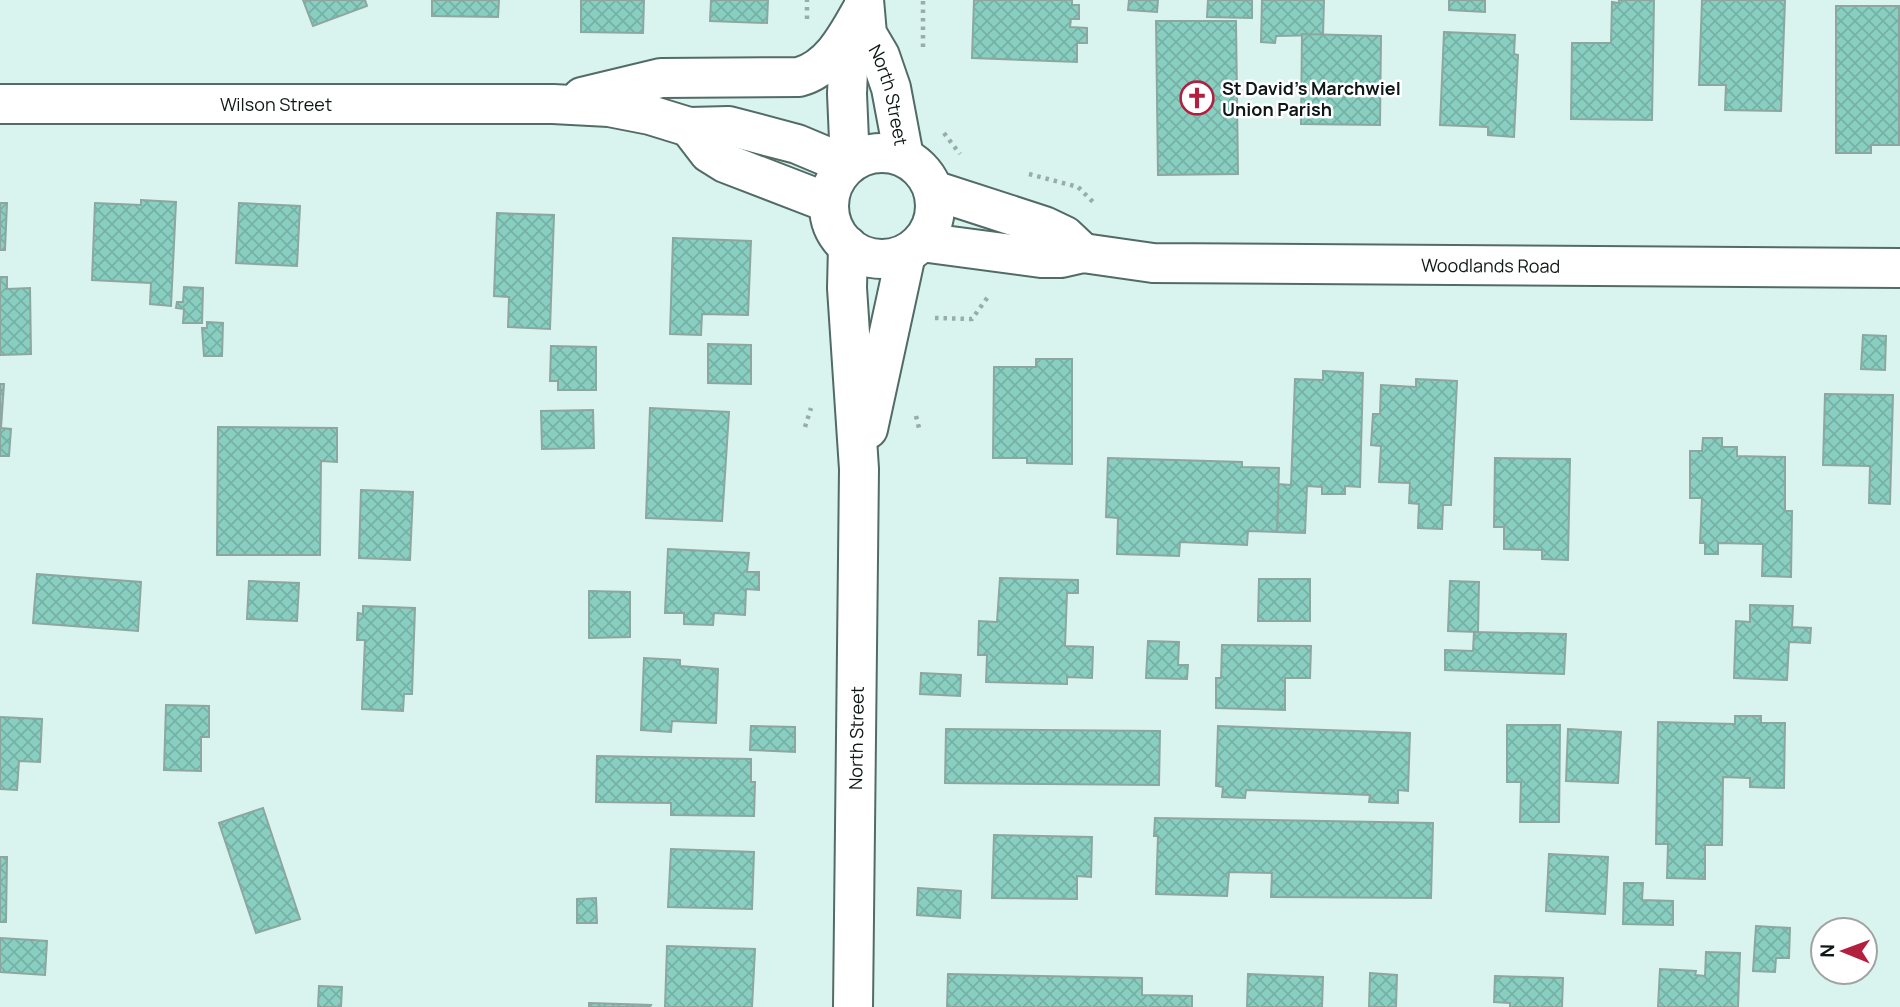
<svg xmlns="http://www.w3.org/2000/svg" width="1900" height="1007" font-family="Manrope,sans-serif">
<defs>
<pattern id="building-cross-hatch" width="8" height="8" patternUnits="userSpaceOnUse" patternTransform="scale(1.75)"><rect width="8" height="8" fill="#89cfc1"/><path d="M0 0l8 8M0 8l8-8" fill="none" stroke="#75b1a5"/></pattern>
</defs>
<rect width="100%" height="100%" fill="#d9f4ee"/>
<!-- building -->
<g fill="url(#building-cross-hatch)" stroke="#8da6a0" stroke-width="2">
<polygon points="303,0 365,0 367,6 313,26"/>
<polygon points="432,0 499,0 498,17 432,16"/>
<polygon points="581,0 644,0 643,33 581,32"/>
<polygon points="711,0 768,0 767,23 710,21"/>
<polygon points="974,0 1072,0 1072,5 1079,5 1079,19 1071,19 1070,27 1087,28 1087,43 1077,43 1077,62 972,58"/>
<polygon points="1129,0 1158,0 1157,12 1128,10"/>
<polygon points="1208,0 1252,0 1252,18 1207,17"/>
<polygon points="1262,0 1324,0 1323,35 1276,36 1275,43 1261,42"/>
<polygon points="1449,0 1485,0 1485,12 1449,10"/>
<polygon points="1619,0 1654,0 1652,120 1571,119 1572,43 1611,43 1612,2 1619,3"/>
<polygon points="1702,0 1785,0 1781,111 1725,110 1726,85 1699,85"/>
<polygon points="1836,6 1899,6 1899,145 1871,145 1871,153 1836,153"/>
<polygon points="1156,21 1236,21 1238,174 1158,175"/>
<polygon points="1444,32 1515,35 1514,54 1518,55 1514,137 1488,135 1488,127 1440,125"/>
<polygon points="1302,34 1381,36 1380,125 1301,124"/>
<polygon points="141,200 176,202 171,306 150,304 151,283 92,280 95,203 141,205"/>
<polygon points="0,203 7,203 5,250 0,250"/>
<polygon points="239,203 300,206 297,266 236,263"/>
<polygon points="497,213 554,215 550,329 508,327 509,297 494,296"/>
<polygon points="673,238 751,241 748,315 702,314 701,335 670,334"/>
<polygon points="0,277 7,277 7,289 30,288 31,354 0,355"/>
<polygon points="184,287 203,288 202,323 183,323 184,309 176,308 177,302 183,302"/>
<polygon points="207,322 223,323 222,356 204,356 202,328 207,328"/>
<polygon points="1863,335 1886,336 1885,370 1861,369"/>
<polygon points="708,344 751,345 751,384 708,383"/>
<polygon points="551,346 596,347 596,390 558,390 558,381 550,381"/>
<polygon points="1036,359 1072,359 1072,464 1027,463 1027,458 993,458 994,367 1036,367"/>
<polygon points="1323,371 1363,373 1360,487 1345,486 1345,494 1322,494 1322,487 1307,486 1305,533 1277,532 1278,484 1291,485 1295,379 1323,380"/>
<polygon points="1416,379 1457,381 1451,505 1443,505 1442,529 1418,528 1419,504 1409,503 1410,483 1379,482 1381,446 1371,445 1373,414 1380,414 1381,385 1416,387"/>
<polygon points="0,384 4,384 1,428 11,429 9,456 0,456"/>
<polygon points="1825,394 1893,395 1890,504 1869,503 1870,466 1823,465"/>
<polygon points="650,408 729,412 722,521 646,518"/>
<polygon points="593,410 594,448 542,449 541,411"/>
<polygon points="218,427 337,428 337,462 321,461 320,555 217,555"/>
<polygon points="1703,438 1722,438 1722,447 1737,447 1737,456 1785,457 1785,511 1792,511 1791,577 1762,576 1763,544 1718,543 1718,554 1705,554 1705,543 1700,543 1702,498 1690,498 1690,451 1702,451"/>
<polygon points="1108,458 1242,462 1242,467 1279,468 1277,532 1248,531 1247,545 1180,542 1179,556 1117,554 1118,518 1106,517"/>
<polygon points="1495,458 1570,459 1568,560 1542,559 1542,550 1504,549 1504,527 1494,527"/>
<polygon points="361,490 413,492 410,560 359,558"/>
<polygon points="668,549 749,553 747,572 759,572 759,590 746,589 745,615 714,613 713,625 684,624 684,613 665,613"/>
<polygon points="37,574 141,582 138,631 33,623"/>
<polygon points="1000,578 1078,580 1078,593 1067,593 1065,646 1093,647 1092,678 1067,677 1067,684 986,682 987,655 978,655 979,621 997,622"/>
<polygon points="1259,579 1310,579 1310,621 1258,621"/>
<polygon points="249,581 299,583 297,621 247,619"/>
<polygon points="1450,581 1479,582 1478,632 1448,631"/>
<polygon points="589,591 630,592 630,637 589,638"/>
<polygon points="1750,605 1793,606 1792,627 1811,628 1810,643 1789,642 1787,680 1734,678 1736,621 1750,622"/>
<polygon points="363,606 415,608 412,694 404,694 403,711 362,709 365,640 357,640 358,613 363,614"/>
<polygon points="1474,632 1566,634 1564,674 1445,670 1445,650 1473,651"/>
<polygon points="1148,641 1179,642 1178,665 1188,665 1187,679 1146,678"/>
<polygon points="1222,645 1311,646 1310,678 1285,678 1285,710 1216,708 1216,678 1221,678"/>
<polygon points="644,658 680,660 680,666 718,669 716,723 672,721 671,732 641,730"/>
<polygon points="921,673 961,675 960,696 920,694"/>
<polygon points="166,705 209,706 209,737 201,737 201,771 164,770"/>
<polygon points="1735,716 1761,716 1761,723 1785,723 1784,788 1750,787 1750,778 1723,777 1722,845 1705,845 1705,879 1667,878 1668,844 1656,844 1658,722 1735,724"/>
<polygon points="0,717 42,719 40,762 19,761 17,790 0,789"/>
<polygon points="1507,725 1560,725 1559,822 1520,822 1521,782 1507,782"/>
<polygon points="751,726 795,727 795,752 750,750"/>
<polygon points="1218,726 1410,733 1408,791 1398,790 1398,803 1369,802 1370,795 1246,790 1245,798 1222,797 1223,787 1216,786"/>
<polygon points="946,729 1160,731 1159,785 945,783"/>
<polygon points="1568,729 1621,732 1618,783 1566,781"/>
<polygon points="597,756 751,759 751,782 755,782 754,816 671,815 671,803 596,802"/>
<polygon points="263,808 300,919 256,933 219,823"/>
<polygon points="1155,818 1433,823 1431,898 1271,897 1272,873 1229,872 1227,896 1156,894 1158,836 1154,836"/>
<polygon points="994,835 1092,837 1091,877 1077,876 1077,899 992,898"/>
<polygon points="671,849 754,852 752,909 668,907"/>
<polygon points="1549,854 1608,857 1605,914 1546,911"/>
<polygon points="0,857 7,857 6,922 0,922"/>
<polygon points="1624,883 1643,883 1642,900 1673,901 1673,925 1623,924"/>
<polygon points="918,888 961,891 960,918 917,915"/>
<polygon points="596,898 597,923 577,923 577,899"/>
<polygon points="1756,926 1790,928 1789,958 1776,958 1775,972 1753,971"/>
<polygon points="0,938 47,941 45,975 0,972"/>
<polygon points="667,946 755,949 752,1007 665,1007"/>
<polygon points="1706,952 1740,953 1738,1007 1658,1007 1660,969 1696,971 1695,975 1705,976"/>
<polygon points="1370,973 1397,975 1396,1007 1369,1007"/>
<polygon points="948,974 1142,978 1142,995 1192,996 1192,1007 947,1007"/>
<polygon points="1248,974 1323,977 1322,1007 1247,1007"/>
<polygon points="1495,976 1563,978 1562,1007 1510,1007 1510,1003 1494,1002"/>
<polygon points="319,986 342,987 341,1007 318,1007"/>
<polygon points="589,1003 651,1005 650,1007 589,1007"/>
</g>
<g fill="none" stroke-linecap="round" stroke-linejoin="round">
<defs>
<g id="tertiary">
<path id="s1" d="M864 0 867 34 880 56 891 88 904 157"/>
<path d="M582 97 661 78 799 77C832 68 848 34 864 6"/>
<path id="s2" d="M0 104H553L609 107 650 115 689 127 729 126 797 144 847 165"/>
<polyline points="689,127 709,153 725,163 829,203"/>
<circle cx="882" cy="206" r="53"/>
<polyline points="850,163 847,94 848,69 867,34"/>
<polyline points="933,190 1044,226 1065,236 1083,253"/>
<path id="s3" d="M921 242 1041 258H1061L1083 253 1153 263 1900 268"/>
<polyline points="848,246 847,288 859,469 853,1007"/>
<polyline points="868,429 906,254"/>
</g>
</defs>
<!-- tertiary casing -->
<use href="#tertiary" stroke="#536b66" stroke-width="42"/>
<!-- path -->
<g stroke="#97ada8" stroke-width="4.5" stroke-dasharray="3.5 5" stroke-linecap="butt">
<polyline points="807,19 807,0"/>
<polyline points="923,47 923,0"/>
<polyline points="944,133 960,154"/>
<polyline points="1029,174 1078,187 1093,202"/>
<polyline points="935,318 972,319 990,294"/>
<polyline points="916,416 919,428"/>
<polyline points="805,427 811,408"/>
</g>
<!-- tertiary -->
<use href="#tertiary" stroke="#fff" stroke-width="38"/>
</g>
<!-- icons -->
<defs>
<symbol id="church-ring" viewBox="-11 -11 22 22"><circle r="9.5" fill="#fff" stroke="#b21f3f" stroke-width="1.5"/><path d="M-1.2-6h2.4v3.5h3.3v2.4h-3.3V6h-2.4V-.1h-3.3v-2.4h3.3Z" fill="#b21f3f"/></symbol>
</defs>
<g fill-rule="evenodd">
<use href="#church-ring" x="1178" y="79" width="38" height="38"/>
</g>
<g text-anchor="middle" dominant-baseline="central" stroke-width="5" stroke-linejoin="round" paint-order="stroke">
<!-- poi labels -->
<g font-size="18" font-weight="bold" fill="#0e1816" stroke="#fff" text-anchor="start">
<text x="1222" y="88">St David's Marchwiel<tspan x="1222" dy="21">Union Parish</tspan></text>
</g>
<!-- street labels -->
<g font-size="18" fill="#0e1816" stroke="#fff">
<text stroke="none"><textPath href="#s1" startOffset="100">North Street</textPath></text>
<text stroke="none"><textPath href="#s2" startOffset="276">Wilson Street</textPath></text>
<text stroke="none"><textPath href="#s3" startOffset="572">Woodlands Road</textPath></text>
<text transform="translate(856 738) rotate(-89)">North Street</text>
</g>
</g>
<!-- north arrow -->
<g transform="translate(1844 951) rotate(271)"><circle r="33" fill="#ffffff" stroke="#9fa3a2" stroke-width="2"/>
<path d="M0-5L12 26L0 18L-12 26Z" fill="#b21f3f"/>
<text y="-10" font-size="19" font-weight="bold" text-anchor="middle" fill="#0e1816">N</text>
</g>
</svg>
